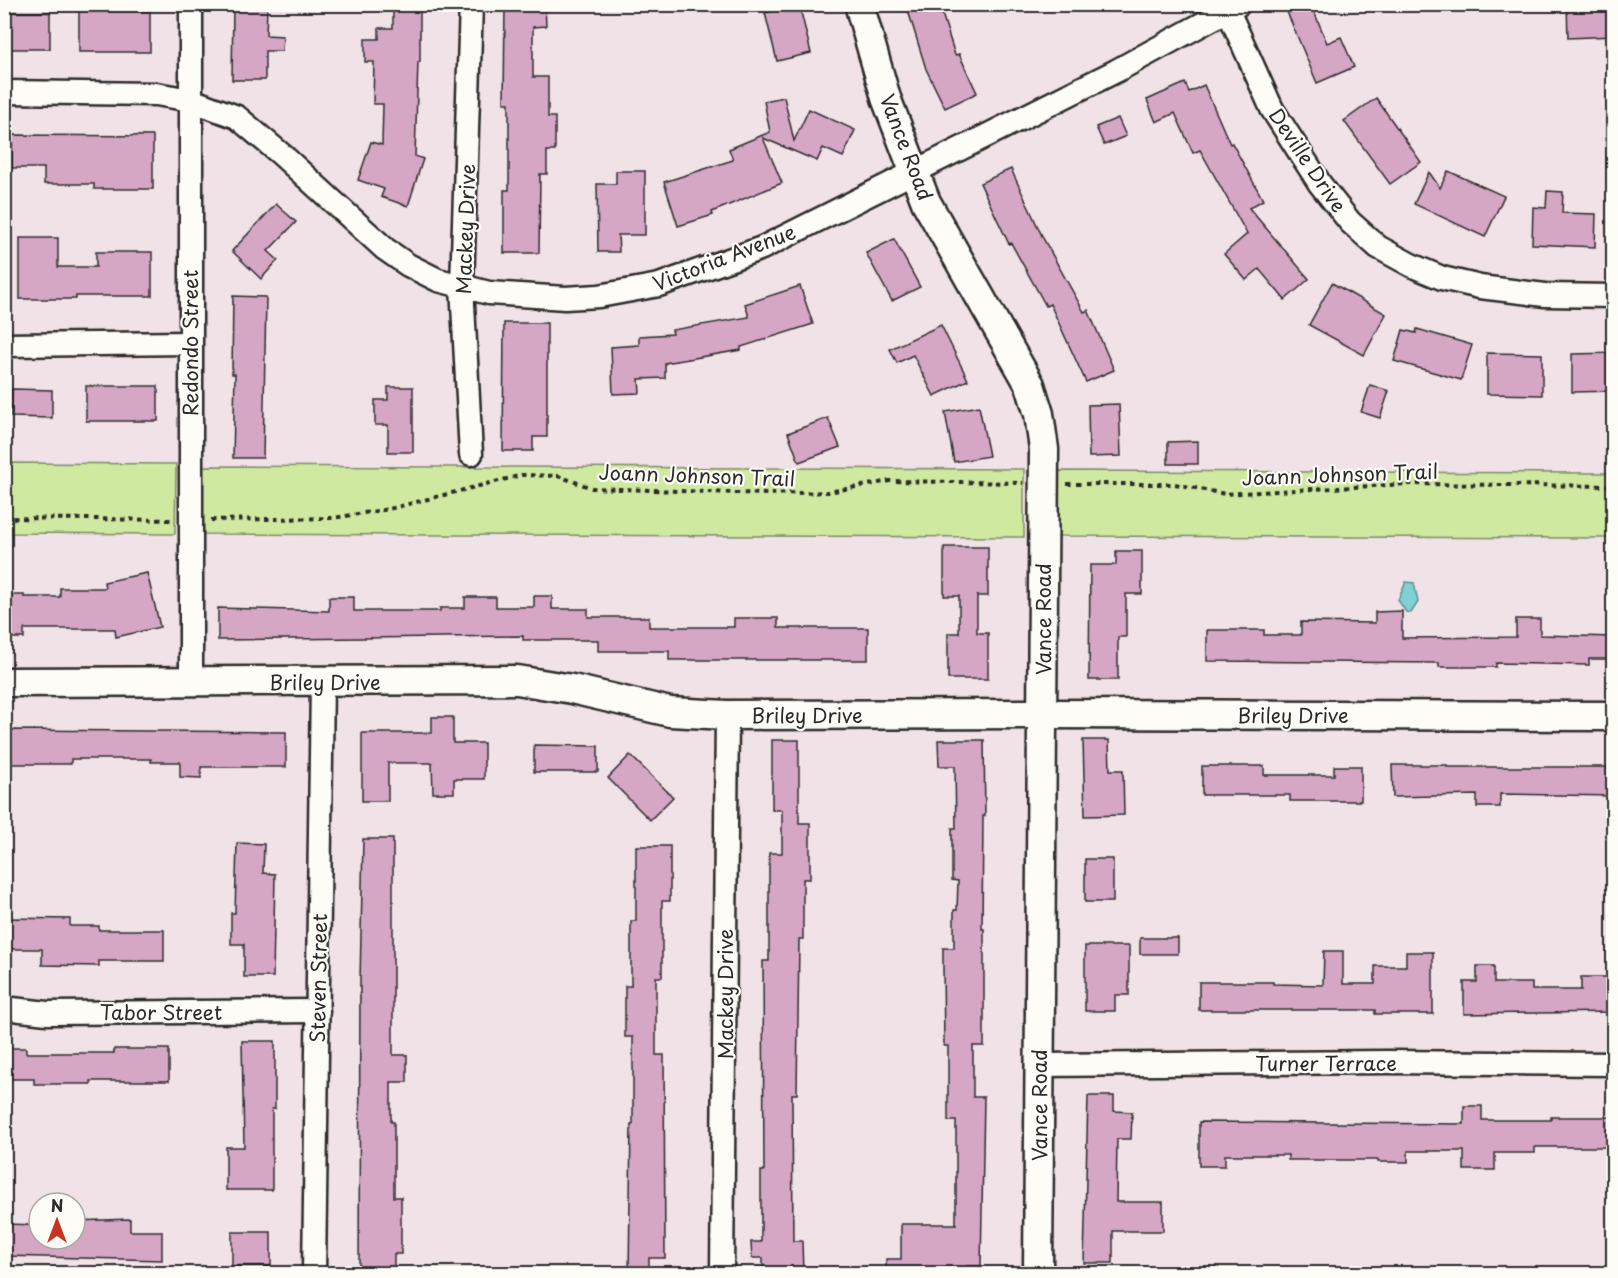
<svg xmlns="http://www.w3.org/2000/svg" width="1618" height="1278" font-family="'Playpen Sans',sans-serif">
<rect width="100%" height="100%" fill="#f1e2e8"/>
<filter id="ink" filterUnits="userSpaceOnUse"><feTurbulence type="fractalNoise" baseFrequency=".0167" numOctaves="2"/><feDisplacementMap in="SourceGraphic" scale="12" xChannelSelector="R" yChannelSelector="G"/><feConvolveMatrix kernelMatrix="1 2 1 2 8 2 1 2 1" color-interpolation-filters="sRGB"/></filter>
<g filter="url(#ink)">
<!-- green -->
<g fill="#cfeaa0" stroke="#7d8a66" stroke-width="1.5">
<polygon points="5,463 176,464 175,534 5,533"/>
<polygon points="203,466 1024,469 1024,537 202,534"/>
<polygon points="1057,471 1613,473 1613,538 1056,536"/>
</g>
<!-- water -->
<polygon fill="#7fd1d5" stroke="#5d8f91" stroke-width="1.5" points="1406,582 1414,583 1418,602 1411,613 1406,612 1398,600"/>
<!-- building -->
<g fill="#d6a6c5" stroke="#2b2b2b" stroke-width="1.5">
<polygon points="393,4 420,4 420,62 418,62 415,156 423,159 408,206 381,197 384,189 358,180 371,142 382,145 383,104 373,104 374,62 365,62 365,39 379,39 379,28 393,28"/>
<polygon points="505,4 545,4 546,26 533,27 533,77 548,77 548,117 555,117 555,151 547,151 547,174 540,174 539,253 504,253 504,190 509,190 509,103 504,103"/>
<polygon points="799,4 811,53 777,61 765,13"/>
<polygon points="906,4 939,4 955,55 959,54 977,93 945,108 926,69"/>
<polygon points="1305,4 1311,4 1327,43 1341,37 1354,67 1317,83 1287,12"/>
<polygon points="1567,4 1614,4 1614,36 1568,38"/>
<polygon points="233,6 267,7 266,35 283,36 282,51 265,51 265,80 232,80"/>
<rect x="79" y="11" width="71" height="41"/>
<rect x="4" y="12" width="46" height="37"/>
<polygon points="1185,83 1189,92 1204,85 1230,144 1232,143 1263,200 1249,208 1309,279 1285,300 1259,269 1246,280 1224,254 1247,234 1200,150 1193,153 1175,113 1156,122 1147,100"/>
<polygon points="784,97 794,141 809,109 855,130 843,157 823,148 817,161 763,138 782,183 712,212 713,215 678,226 664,182 733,160 729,149 770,132 764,101"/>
<polygon points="1376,98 1421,162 1390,184 1344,121"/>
<polygon points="1118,118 1126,136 1104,145 1096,127"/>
<polygon points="12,135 153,136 153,189 94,189 94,184 44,184 44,168 12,168"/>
<polygon points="1011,169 1043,238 1084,312 1088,310 1114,370 1086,382 1050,304 1046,306 1011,243 1009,244 980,183"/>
<polygon points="616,171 645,171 645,235 618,235 619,252 598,252 597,184 616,184"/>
<polygon points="1448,171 1504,196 1485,237 1414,204 1429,172 1440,188"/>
<polygon points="1547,191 1563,192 1562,213 1596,214 1595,247 1532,244 1533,207 1546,208"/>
<polygon points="276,204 296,222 268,251 278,260 261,279 232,251"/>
<polygon points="20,238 58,238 58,267 96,267 96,252 152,252 152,296 76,296 76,299 20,299"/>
<polygon points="894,239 920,287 892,301 866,253"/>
<polygon points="1332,283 1386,314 1364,355 1309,325"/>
<polygon points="800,286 813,324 741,347 741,350 665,363 665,378 639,379 640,393 613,394 611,347 639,345 639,336 673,334 672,330 749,317 745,304"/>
<polygon points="233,296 266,297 263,458 233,458 235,374 232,374"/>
<polygon points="504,323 547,323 547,437 533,437 533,451 503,451"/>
<polygon points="941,325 968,380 934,396 913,355 897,363 890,349"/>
<polygon points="1417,329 1472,345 1461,380 1394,361 1403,330 1416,333"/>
<polygon points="1487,353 1542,354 1542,395 1487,394"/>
<polygon points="1614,353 1614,391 1572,392 1572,354"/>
<polygon points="1370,385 1389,391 1380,418 1361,412"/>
<rect x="86" y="386" width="72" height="35"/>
<polygon points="388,387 413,387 413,452 388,452 388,425 375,425 375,400 388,400"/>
<polygon points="12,389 52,390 52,418 11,417"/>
<polygon points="1119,404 1121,456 1089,457 1088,405"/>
<polygon points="979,406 989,456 954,462 945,412"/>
<polygon points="828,418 840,447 799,462 788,433"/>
<polygon points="1198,441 1198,464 1168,464 1168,442"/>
<polygon points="944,547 988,547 988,596 977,596 977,633 988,633 988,679 948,679 948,633 959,633 959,596 944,596"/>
<polygon points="1116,551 1142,551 1142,594 1126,594 1126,637 1118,637 1118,680 1089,680 1090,565 1116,565"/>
<polygon points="147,573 160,627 116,637 115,629 24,629 24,638 4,638 4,595 24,595 24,597 60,597 60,588 105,588 104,582"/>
<polygon points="534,596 552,596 552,609 588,609 588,617 649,617 649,627 734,627 734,618 778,618 778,628 868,628 868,660 669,660 669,651 598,651 598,640 523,640 523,636 218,640 218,608 329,611 329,597 354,597 354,611 440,611 440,608 465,608 465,597 496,597 496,607 534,607"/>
<polygon points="1402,611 1402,638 1516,637 1516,619 1540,619 1540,635 1614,637 1614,659 1589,659 1589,665 1496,663 1496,667 1439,667 1439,663 1207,661 1207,630 1264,630 1264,635 1301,635 1301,622 1375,623 1375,612"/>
<polygon points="432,717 453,717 453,743 484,743 484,779 454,779 454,793 433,793 432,763 388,763 388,801 362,801 362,733 432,733"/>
<polygon points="4,730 286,732 286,767 201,767 201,778 180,777 180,762 151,762 151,759 71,759 71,764 4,764"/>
<polygon points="772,740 799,740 799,823 810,823 810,879 803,879 803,939 799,939 797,1094 792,1094 793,1241 802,1241 803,1274 763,1274 763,1258 752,1258 751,1242 761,1242 761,1171 764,1171 763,961 769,961 769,853 782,853 782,810 772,810"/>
<polygon points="938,740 984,740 985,816 983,816 982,929 984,929 984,1046 973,1046 973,1097 984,1097 981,1266 967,1266 967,1274 886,1274 886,1259 901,1259 901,1224 956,1224 956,1121 948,1121 948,1046 944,1046 943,968 943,948 954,948 954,910 957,910 958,881 952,880 952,828 956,828 955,766 939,766"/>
<polygon points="1083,740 1109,740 1110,770 1123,770 1124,815 1085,816"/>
<polygon points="534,745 598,746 598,772 534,772"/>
<polygon points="630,755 673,797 650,820 608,778"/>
<polygon points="1392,765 1447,765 1447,767 1614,767 1614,796 1500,794 1500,807 1477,807 1477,795 1393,797"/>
<polygon points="1202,766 1264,766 1264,775 1334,775 1334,766 1361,766 1361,801 1290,801 1290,795 1202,795"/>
<polygon points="363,839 393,839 393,1055 407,1055 407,1082 391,1082 391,1122 394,1122 394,1197 401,1197 401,1254 394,1254 394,1274 359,1274 360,981"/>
<polygon points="237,843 264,844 263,873 275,874 273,977 244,977 244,944 231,944 231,913 235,913"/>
<polygon points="636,846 670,846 670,901 662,901 662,977 656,977 656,1055 664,1055 665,1258 649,1258 649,1274 629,1274 631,1124 633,1124 633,1037 625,1037 625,986 631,986 631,921 636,921"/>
<rect x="1085" y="859" width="28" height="43"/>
<polygon points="4,918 70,919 70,926 99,926 99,930 164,930 164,961 99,961 99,966 42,965 42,949 4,949"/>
<rect x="1140" y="938" width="38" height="16"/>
<polygon points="1085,946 1129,946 1129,995 1115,995 1115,1011 1085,1011"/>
<polygon points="1324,951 1343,951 1343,984 1375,984 1375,966 1406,966 1406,952 1433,952 1433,1014 1375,1014 1375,1010 1199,1010 1199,982 1273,982 1273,984 1323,985"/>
<polygon points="1477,966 1494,966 1494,983 1532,983 1532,990 1581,990 1581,977 1614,977 1614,1012 1464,1014 1464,982 1477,982"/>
<polygon points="242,1041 275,1041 275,1109 272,1109 272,1190 226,1190 226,1147 244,1147"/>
<polygon points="4,1048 26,1048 26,1053 114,1053 114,1049 169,1049 169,1081 91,1081 91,1084 34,1084 34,1079 4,1079"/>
<polygon points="1088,1096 1114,1096 1114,1111 1132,1112 1131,1139 1117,1139 1116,1202 1163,1202 1163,1231 1113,1231 1113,1263 1084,1263"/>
<polygon points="1464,1106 1482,1106 1482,1120 1551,1120 1551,1117 1614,1117 1614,1147 1535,1147 1535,1153 1495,1153 1495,1170 1464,1170 1464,1151 1408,1151 1408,1162 1378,1162 1378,1160 1288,1160 1288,1155 1225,1155 1225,1166 1199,1166 1199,1122 1464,1124"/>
<polygon points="130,1219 130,1231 162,1231 162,1260 4,1256 4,1224 39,1225 39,1239 75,1239 75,1221"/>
<rect x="232" y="1232" width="39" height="34"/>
</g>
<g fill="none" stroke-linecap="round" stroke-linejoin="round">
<defs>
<g id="minor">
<polyline points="471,4 462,286 471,454"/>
<polyline points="1225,4 1272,109 1320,184 1350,222 1378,247 1411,265 1442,278 1480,287 1545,295 1614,296"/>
<polyline points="4,92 156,94 191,100 237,117 282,155 385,249 408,265 438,280 489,293 565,298 599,296 659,285 762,248 1116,71 1239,4"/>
<polyline points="4,345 190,343"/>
<polyline points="191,682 191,4"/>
<polyline points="4,1008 47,1013 318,1011"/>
<polyline points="1039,1065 1387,1062 1614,1064"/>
<polyline points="314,1274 322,682"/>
<polyline points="722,1274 727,715"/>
</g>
<g id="tertiary">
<polyline points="859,4 886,98 926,202 1030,385 1039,414 1044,449 1038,1274"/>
<polyline points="4,682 517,680 572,689 670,712 727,715 1043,714 1614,716"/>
</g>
</defs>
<!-- minor casing -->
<use href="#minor" stroke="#2b2b2b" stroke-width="27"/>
<!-- tertiary casing -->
<use href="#tertiary" stroke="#2b2b2b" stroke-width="33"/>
<!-- path -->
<g stroke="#2b2b2b" stroke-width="4" stroke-dasharray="4.5 4.5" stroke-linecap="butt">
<polyline points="1067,484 1175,484 1225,494 1406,484 1614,486"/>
<polyline points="4,518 173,520"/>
<polyline points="211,520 333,518 389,509 522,475 558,476 592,488 767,494 828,492 890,481 1023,483"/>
</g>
<!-- minor -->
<use href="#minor" stroke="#fdfcf7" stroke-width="22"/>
<!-- tertiary -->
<use href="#tertiary" stroke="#fdfcf7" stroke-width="28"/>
</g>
</g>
<g text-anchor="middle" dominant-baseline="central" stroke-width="4.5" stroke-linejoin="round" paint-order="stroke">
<!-- street labels -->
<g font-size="20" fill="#2b2b2b" stroke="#fdfcf7">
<text transform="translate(907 147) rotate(69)">Vance Road</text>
<text transform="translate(1308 160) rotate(56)">Deville Drive</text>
<text transform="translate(465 229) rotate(-88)">Mackey Drive</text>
<text transform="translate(724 257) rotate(-21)">Victoria Avenue</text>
<text transform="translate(190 343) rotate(-90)">Redondo Street</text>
<text transform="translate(1340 474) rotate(-2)">Joann Johnson Trail</text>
<text transform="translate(697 475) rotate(2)">Joann Johnson Trail</text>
<text transform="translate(1043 619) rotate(-90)">Vance Road</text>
<text x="325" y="682">Briley Drive</text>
<text x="807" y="715">Briley Drive</text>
<text x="1293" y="715">Briley Drive</text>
<text transform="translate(318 978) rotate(-89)">Steven Street</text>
<text transform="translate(725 994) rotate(-90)">Mackey Drive</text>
<text x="161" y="1012">Tabor Street</text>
<text x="1326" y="1063">Turner Terrace</text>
<text transform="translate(1039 1105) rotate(-90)">Vance Road</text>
</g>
</g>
<!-- margin -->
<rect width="1618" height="1278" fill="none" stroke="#fdfcf7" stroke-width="24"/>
<rect x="12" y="12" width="1594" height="1254" fill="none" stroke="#2b2b2b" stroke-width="2" filter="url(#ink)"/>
<!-- north arrow -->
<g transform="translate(57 1221)"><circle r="28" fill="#fdfcf7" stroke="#a9a8a5" stroke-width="1.5"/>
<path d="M0-4.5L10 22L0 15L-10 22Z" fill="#c8321e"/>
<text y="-9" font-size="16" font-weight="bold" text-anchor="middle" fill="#2b2b2b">N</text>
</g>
</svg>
